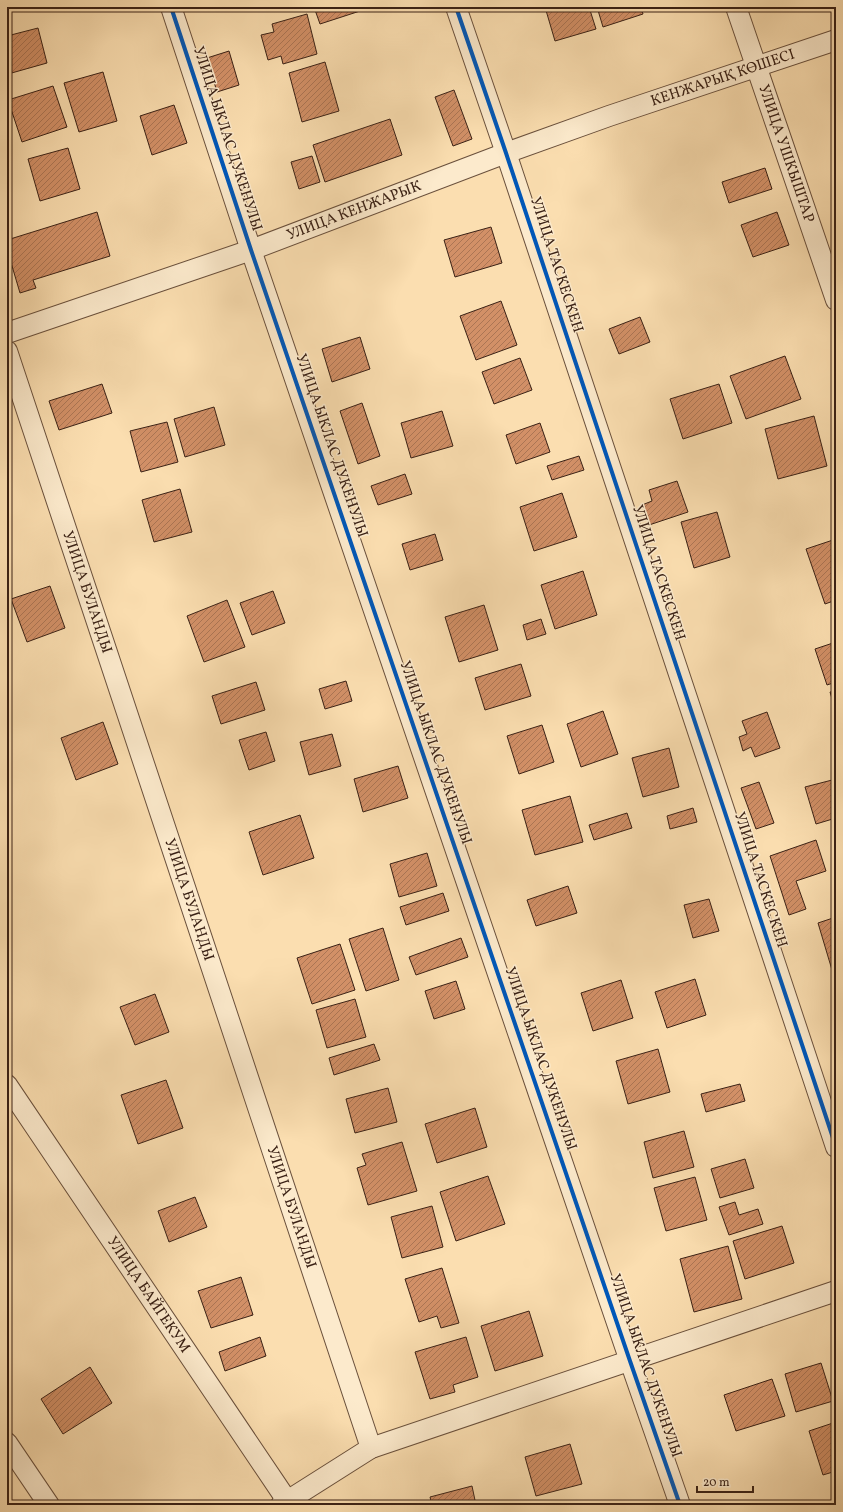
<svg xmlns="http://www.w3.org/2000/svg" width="843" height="1512" font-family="Vollkorn,serif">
<defs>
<pattern id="building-hatch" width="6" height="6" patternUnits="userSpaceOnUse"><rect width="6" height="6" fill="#d29067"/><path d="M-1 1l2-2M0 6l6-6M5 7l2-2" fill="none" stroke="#ab7554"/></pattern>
</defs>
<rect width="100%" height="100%" fill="#fbdeb0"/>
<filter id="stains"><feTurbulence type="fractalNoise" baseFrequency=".005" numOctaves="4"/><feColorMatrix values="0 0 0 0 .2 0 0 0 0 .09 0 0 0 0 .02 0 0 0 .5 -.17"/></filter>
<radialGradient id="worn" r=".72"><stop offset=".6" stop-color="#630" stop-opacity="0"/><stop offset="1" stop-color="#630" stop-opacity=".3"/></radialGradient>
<!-- building -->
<g fill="url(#building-hatch)" stroke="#3a2115">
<polygon points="314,7 358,7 360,11 320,24"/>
<polygon points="545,7 589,7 596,29 555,41"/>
<polygon points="597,7 641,7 643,14 603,27"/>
<polygon points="307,14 317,54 283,64 281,56 268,60 261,35 274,32 272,24"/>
<polygon points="38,28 47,63 8,74 7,36"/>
<polygon points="229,51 239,85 217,92 207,58"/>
<polygon points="325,62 339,111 302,122 289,73"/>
<polygon points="103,72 117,121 79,132 64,83"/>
<polygon points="53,86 67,127 22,142 8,100"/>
<polygon points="454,90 472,139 453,146 435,97"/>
<polygon points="174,105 187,143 152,155 140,116"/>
<polygon points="390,119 402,155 325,182 313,145"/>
<polygon points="68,148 80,189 40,201 28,159"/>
<polygon points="312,156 320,182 299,189 291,162"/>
<polygon points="765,168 772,189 729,203 722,182"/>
<polygon points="97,212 110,256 33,280 36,288 20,293 7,249 7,240"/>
<polygon points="777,212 789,245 753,257 741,225"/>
<polygon points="491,227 502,263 455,277 444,240"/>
<polygon points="501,301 517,345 476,360 460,316"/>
<polygon points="640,317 650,342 619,354 609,329"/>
<polygon points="360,337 370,369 332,382 322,349"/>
<polygon points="785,356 801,399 746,419 730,376"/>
<polygon points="520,358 532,390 494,404 482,372"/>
<polygon points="102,384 112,413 59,430 49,401"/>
<polygon points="719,384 732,423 683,439 670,399"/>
<polygon points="362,403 380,456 358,464 340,411"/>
<polygon points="214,407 225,445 185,457 174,419"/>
<polygon points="442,411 453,446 411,458 401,423"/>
<polygon points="814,416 827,466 778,479 765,429"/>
<polygon points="167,422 178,462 141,472 130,431"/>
<polygon points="540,423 550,452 516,464 506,435"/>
<polygon points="579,456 584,470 552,480 547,466"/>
<polygon points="405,474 412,494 378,505 371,486"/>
<polygon points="677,481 688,512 649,525 642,505 652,501 649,490"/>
<polygon points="180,489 192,532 154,542 142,500"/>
<polygon points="562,493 577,537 534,551 520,507"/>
<polygon points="717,512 730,557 694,568 681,522"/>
<polygon points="435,534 443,560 410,570 402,544"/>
<polygon points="836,539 836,600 825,604 806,549"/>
<polygon points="583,571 597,615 555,629 541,585"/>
<polygon points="50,586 65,628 27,642 11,599"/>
<polygon points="273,591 285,623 252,635 240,603"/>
<polygon points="227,600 245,647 204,662 187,616"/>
<polygon points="484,605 498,650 459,662 445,617"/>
<polygon points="541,619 546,634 527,640 523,625"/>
<polygon points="836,642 836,682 827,685 815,649"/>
<polygon points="521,664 531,696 485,710 475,678"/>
<polygon points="346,681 352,701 325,709 319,689"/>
<polygon points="256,682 265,710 221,724 212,696"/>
<polygon points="836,691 836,712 830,692"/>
<polygon points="603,711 618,754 581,767 567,724"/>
<polygon points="767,712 780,748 755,757 751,747 743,751 739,737 747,734 742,721"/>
<polygon points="103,722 118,764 76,780 61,738"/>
<polygon points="542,725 554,762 519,774 507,736"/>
<polygon points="266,732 275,761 249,770 239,740"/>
<polygon points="332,734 341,766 309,775 300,742"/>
<polygon points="669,748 679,787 643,797 632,758"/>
<polygon points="398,766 408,798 363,812 354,779"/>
<polygon points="836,779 836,818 816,824 805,787"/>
<polygon points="759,782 774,823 756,829 741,788"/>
<polygon points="570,796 583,842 535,855 522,810"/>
<polygon points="693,808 697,822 670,829 667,816"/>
<polygon points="627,813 632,828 594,840 589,825"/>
<polygon points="300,815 314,858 263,875 249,832"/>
<polygon points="816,840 826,871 796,881 806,909 789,915 770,856"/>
<polygon points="427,853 437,886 399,897 390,864"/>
<polygon points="568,886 577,913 536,926 527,900"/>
<polygon points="443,893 449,911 406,925 400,907"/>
<polygon points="709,899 719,931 693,938 684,905"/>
<polygon points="836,917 836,969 832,970 818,923"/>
<polygon points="383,928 399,980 366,991 349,939"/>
<polygon points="461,938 468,957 416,975 409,957"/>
<polygon points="340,944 355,990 312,1004 297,958"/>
<polygon points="695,979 706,1015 667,1028 655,992"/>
<polygon points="621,980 633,1018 593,1031 581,993"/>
<polygon points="456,981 465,1009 434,1019 425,991"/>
<polygon points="155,994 169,1032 135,1045 120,1007"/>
<polygon points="355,999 366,1037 327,1048 316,1010"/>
<polygon points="374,1044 380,1060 334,1075 329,1058"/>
<polygon points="658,1049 670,1092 628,1104 616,1061"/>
<polygon points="166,1080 183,1128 138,1144 121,1095"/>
<polygon points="740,1084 745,1101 706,1112 701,1094"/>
<polygon points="388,1088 397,1122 355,1133 346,1099"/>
<polygon points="475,1108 487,1147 437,1163 425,1124"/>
<polygon points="684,1131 694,1167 653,1178 644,1142"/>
<polygon points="402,1142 417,1191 368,1205 357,1168 366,1165 362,1154"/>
<polygon points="745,1159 754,1188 720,1198 711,1169"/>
<polygon points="488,1176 505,1224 456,1241 440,1192"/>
<polygon points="695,1177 707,1220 666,1231 654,1188"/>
<polygon points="195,1197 207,1227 169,1242 158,1211"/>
<polygon points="735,1202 739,1215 758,1209 763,1224 729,1235 719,1207"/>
<polygon points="432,1206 443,1247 402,1258 391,1217"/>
<polygon points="782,1226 794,1263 745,1279 733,1241"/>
<polygon points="728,1246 742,1299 694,1312 680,1259"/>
<polygon points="442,1268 459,1323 441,1328 437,1316 419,1322 405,1279"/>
<polygon points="241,1277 253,1315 211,1328 198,1291"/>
<polygon points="529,1311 543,1356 495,1371 481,1326"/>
<polygon points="260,1337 266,1356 225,1371 219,1352"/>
<polygon points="466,1337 478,1377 453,1385 455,1392 430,1399 415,1352"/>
<polygon points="821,1363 833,1401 796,1412 785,1374"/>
<polygon points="90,1367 112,1403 63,1434 41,1399"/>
<polygon points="772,1379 785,1416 736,1431 724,1395"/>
<polygon points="836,1422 836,1471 823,1475 809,1431"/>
<polygon points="570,1444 582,1484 536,1496 525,1457"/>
<polygon points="472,1486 476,1505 432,1505 430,1497"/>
</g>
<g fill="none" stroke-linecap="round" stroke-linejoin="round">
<defs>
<g id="street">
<polyline points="171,7 251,250 630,1361 680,1505"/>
<polyline points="456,7 506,153 836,1147"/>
<path id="s1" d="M736 7 836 300"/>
<path id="s2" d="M7 333 251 250 506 153 609 116 836 40"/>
<path id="s3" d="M7 351 371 1448"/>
<path id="s4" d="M7 1085 290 1505"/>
<polyline points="7,1443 49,1505"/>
<polyline points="281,1505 371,1448 836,1291"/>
</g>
</defs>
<!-- street casing -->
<use href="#street" stroke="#6a503c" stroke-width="22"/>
<!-- street -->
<use href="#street" stroke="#fceacc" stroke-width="20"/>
<defs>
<g id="cycleway">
<polyline points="171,7 251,250 630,1361 680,1505"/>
<polyline points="456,7 506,153 836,1147"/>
</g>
</defs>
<!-- cycleway casing -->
<use href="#cycleway" stroke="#fceacc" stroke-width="6"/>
<!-- cycleway -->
<use href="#cycleway" stroke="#0057b8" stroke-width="4"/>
</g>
<g text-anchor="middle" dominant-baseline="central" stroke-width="3" stroke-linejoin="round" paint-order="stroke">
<!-- street labels -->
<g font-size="15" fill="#3a2115" stroke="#fceacc">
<text stroke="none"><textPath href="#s2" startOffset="760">КЕНЖАРЫҚ КӨШЕСІ</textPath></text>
<text transform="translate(227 139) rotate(72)">УЛИЦА ЫКЛАС ДУКЕНУЛЫ</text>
<text stroke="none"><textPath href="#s1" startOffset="155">УЛИЦА УШКЫШТАР</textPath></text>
<text stroke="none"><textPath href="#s2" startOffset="368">УЛИЦА КЕНЖАРЫК</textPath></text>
<text transform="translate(556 265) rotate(72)">УЛИЦА ТАСКЕСКЕН</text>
<text transform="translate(331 446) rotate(71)">УЛИЦА ЫКЛАС ДУКЕНУЛЫ</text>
<text transform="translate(658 573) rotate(72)">УЛИЦА ТАСКЕСКЕН</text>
<text stroke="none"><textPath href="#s3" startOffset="254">УЛИЦА БУЛАНДЫ</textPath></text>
<text transform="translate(435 753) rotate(71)">УЛИЦА ЫКЛАС ДУКЕНУЛЫ</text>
<text transform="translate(760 880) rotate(72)">УЛИЦА ТАСКЕСКЕН</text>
<text stroke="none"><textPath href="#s3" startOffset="578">УЛИЦА БУЛАНДЫ</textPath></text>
<text transform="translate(540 1059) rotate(71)">УЛИЦА ЫКЛАС ДУКЕНУЛЫ</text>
<text stroke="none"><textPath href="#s3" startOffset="902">УЛИЦА БУЛАНДЫ</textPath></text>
<text stroke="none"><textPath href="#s4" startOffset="253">УЛИЦА БАЙГЕКУМ</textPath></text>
<text transform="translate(645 1366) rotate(71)">УЛИЦА ЫКЛАС ДУКЕНУЛЫ</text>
</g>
</g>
<!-- margin -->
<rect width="843" height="1512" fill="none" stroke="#fbdeb0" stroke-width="24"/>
<rect x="8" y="8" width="827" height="1496" fill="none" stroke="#3a2115" stroke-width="2"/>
<rect x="12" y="12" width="819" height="1488" fill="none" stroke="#3a2115"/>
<!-- scale -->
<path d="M697 1486v6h56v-6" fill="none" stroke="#3a2115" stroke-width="2"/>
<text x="703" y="1486" font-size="12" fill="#3a2115" stroke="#fceacc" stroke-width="3" paint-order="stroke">20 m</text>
<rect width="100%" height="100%" filter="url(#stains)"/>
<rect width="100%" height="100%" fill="url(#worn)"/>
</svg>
